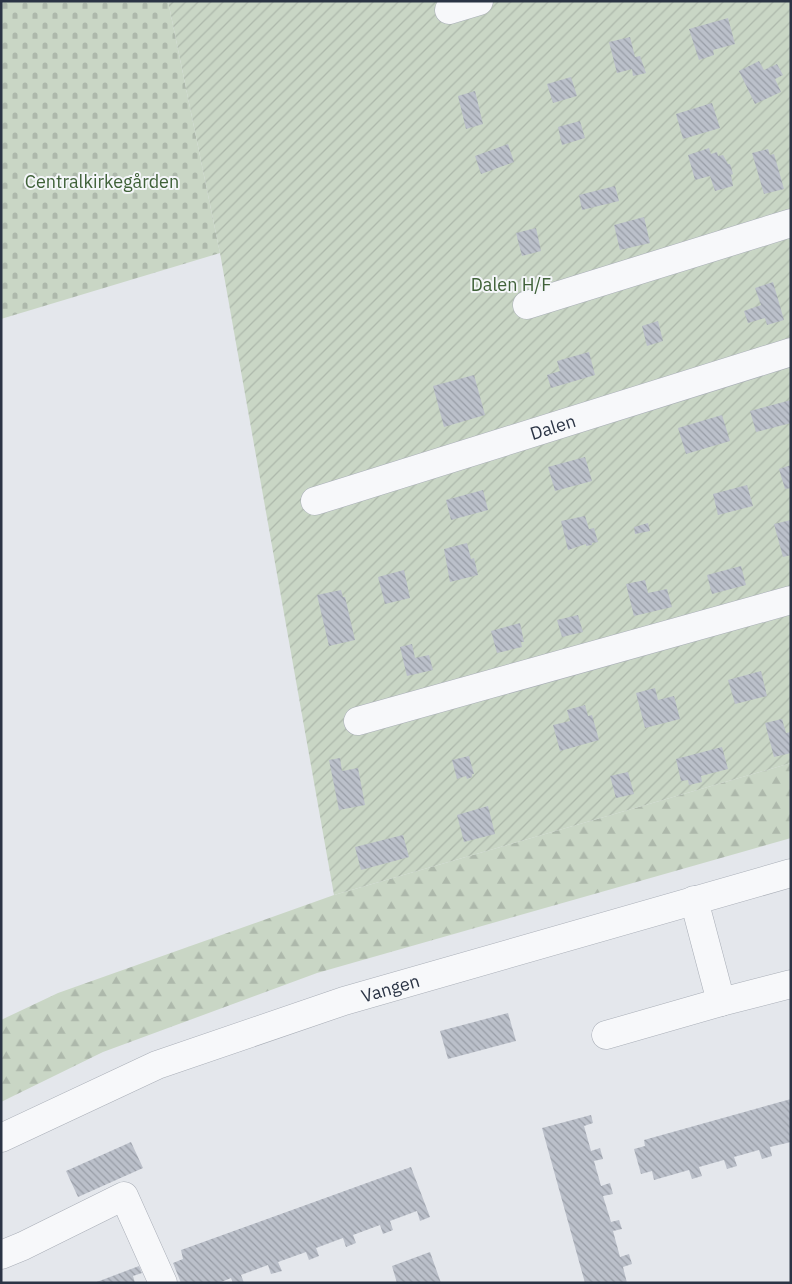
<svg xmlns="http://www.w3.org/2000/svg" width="792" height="1284" font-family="'IBM Plex Sans',sans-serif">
<defs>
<pattern id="forest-firs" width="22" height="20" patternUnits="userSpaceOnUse" patternTransform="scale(1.25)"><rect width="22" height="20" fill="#c9d6c5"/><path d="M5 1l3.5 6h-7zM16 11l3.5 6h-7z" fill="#adb8ab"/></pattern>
<pattern id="cemetery-stones" width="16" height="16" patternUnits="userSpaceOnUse" patternTransform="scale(1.25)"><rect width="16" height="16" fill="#c9d6c5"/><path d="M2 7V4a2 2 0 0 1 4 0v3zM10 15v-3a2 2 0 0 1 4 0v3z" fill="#adb8ab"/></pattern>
<pattern id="garden-furrows" width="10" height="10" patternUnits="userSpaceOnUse" patternTransform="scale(1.25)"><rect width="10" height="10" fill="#c9d6c5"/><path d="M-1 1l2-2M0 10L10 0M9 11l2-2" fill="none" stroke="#adb8ab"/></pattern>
<pattern id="building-back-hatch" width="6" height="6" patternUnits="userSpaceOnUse" patternTransform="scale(1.25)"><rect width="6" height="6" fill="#bbc0ca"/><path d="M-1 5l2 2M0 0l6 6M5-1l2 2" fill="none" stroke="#989da6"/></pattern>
</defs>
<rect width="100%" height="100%" fill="#e4e7ec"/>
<!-- forest -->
<polygon fill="url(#forest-firs)" points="791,763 791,838 317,973 103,1052 1,1102 1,1020 58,993 334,895"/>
<!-- cemetery -->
<polygon fill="url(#cemetery-stones)" points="1,1 168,1 220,253 1,319"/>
<!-- garden -->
<polygon fill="url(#garden-furrows)" points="168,1 791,1 791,763 334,895 220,253"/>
<!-- building -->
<g fill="url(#building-back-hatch)">
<polygon points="728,18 735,44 713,50 714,55 699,60 689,29"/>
<polygon points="630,37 635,57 640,56 646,73 633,76 632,69 617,73 609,42"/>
<polygon points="759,61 764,70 777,64 783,75 775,79 781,92 755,104 739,71"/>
<polygon points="571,77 577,96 553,103 547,84"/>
<polygon points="475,91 483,124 466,129 458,96"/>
<polygon points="712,103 720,128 683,139 676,114"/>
<polygon points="580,121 585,138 562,145 558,127"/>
<polygon points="508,144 514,162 481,174 475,156"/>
<polygon points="709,148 711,154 717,152 718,156 723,155 728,164 730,164 733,174 731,175 733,186 715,191 710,176 695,180 688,155"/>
<polygon points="768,149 770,155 774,154 784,189 764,194 752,153"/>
<polygon points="615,186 619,201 582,210 579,195"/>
<polygon points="644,217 650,243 620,250 614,225"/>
<polygon points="536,228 541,251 522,256 516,233"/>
<polygon points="773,282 784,320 767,325 765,318 748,323 744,311 761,305 755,288"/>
<polygon points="658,321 663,341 647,346 642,326"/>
<polygon points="589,352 595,375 551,388 547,375 560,371 557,361"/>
<polygon points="474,375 485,415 444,427 433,386"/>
<polygon points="791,400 791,423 756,432 750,411"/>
<polygon points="722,415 730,441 686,454 678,428"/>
<polygon points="585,457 592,481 555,491 548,467"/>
<polygon points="791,465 791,488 785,489 779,469"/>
<polygon points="747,485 753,506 718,515 713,494"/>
<polygon points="483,490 488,510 451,520 446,500"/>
<polygon points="585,516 589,529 594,528 598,542 592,543 592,545 586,546 586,544 568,550 561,521"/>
<polygon points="791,520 791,555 783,557 774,524"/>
<polygon points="648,523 650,531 635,534 634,527"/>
<polygon points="467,543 471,559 474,558 478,575 450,582 444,549"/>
<polygon points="741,566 746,585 712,594 707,575"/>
<polygon points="404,570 410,598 385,604 378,577"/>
<polygon points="645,580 648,593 667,589 672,607 634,616 626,584"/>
<polygon points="341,590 343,597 345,597 355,640 329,646 317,595"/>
<polygon points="578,615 583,632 562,637 557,620"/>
<polygon points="520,623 524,642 521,642 522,647 497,653 491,631"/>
<polygon points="412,644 415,658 429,655 433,670 407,676 400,647"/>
<polygon points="761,671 767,696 735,704 728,680"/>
<polygon points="655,688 658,700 674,696 680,719 645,728 636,693"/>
<polygon points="585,705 588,716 592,715 599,740 560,751 553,725 570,721 567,710"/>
<polygon points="782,719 786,733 791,732 791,753 774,757 765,723"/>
<polygon points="722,747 728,769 701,776 702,782 689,785 688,780 681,781 676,759"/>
<polygon points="469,756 474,774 472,774 472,777 467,779 466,776 457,779 452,760"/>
<polygon points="340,758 342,771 358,768 365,805 339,810 329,760"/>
<polygon points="628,772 634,794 616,798 610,776"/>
<polygon points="488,806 495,834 464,842 457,815"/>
<polygon points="403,835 409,857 361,870 355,847"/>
<polygon points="508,1013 516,1041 448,1059 440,1031"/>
<polygon points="791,1099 791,1142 770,1147 772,1156 762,1159 759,1150 734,1157 737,1166 727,1169 724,1160 699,1167 702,1176 692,1179 689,1170 654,1180 652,1171 641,1174 634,1149 645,1146 644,1140"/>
<polygon points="591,1115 593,1123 584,1126 591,1151 600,1148 603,1159 594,1161 601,1186 610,1183 613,1194 603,1196 611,1222 619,1220 622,1229 613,1231 620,1257 629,1254 632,1264 623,1267 627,1283 585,1283 542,1128"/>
<polygon points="131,1142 143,1168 78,1197 66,1171"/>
<polygon points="411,1167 430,1217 420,1221 417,1211 390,1221 393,1230 383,1234 380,1225 353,1235 356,1243 346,1247 343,1238 316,1248 319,1256 309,1260 306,1252 278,1262 282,1271 271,1274 268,1265 241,1275 244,1283 233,1283 231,1278 219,1283 181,1283 173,1263 183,1259 181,1250"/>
<polygon points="430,1252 441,1283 397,1283 392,1266"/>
<polygon points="139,1266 142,1273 133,1276 135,1283 94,1283"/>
</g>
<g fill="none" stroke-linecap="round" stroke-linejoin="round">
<defs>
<g id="minor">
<polyline points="449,10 479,1"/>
<polyline points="527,305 791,223"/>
<path id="s1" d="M315 501 791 352"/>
<polyline points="358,721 791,600"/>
<polyline points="694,900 721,1002"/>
<polyline points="606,1035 721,1002 791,984"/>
<path id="s2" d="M1 1138 157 1065 344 1001 791 873"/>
<polyline points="1,1255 23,1246 124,1196 163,1283"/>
</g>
</defs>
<!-- minor casing -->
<use href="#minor" stroke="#a9aeb7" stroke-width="29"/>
<!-- minor -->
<use href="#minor" stroke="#f7f8fa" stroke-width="28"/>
</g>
<g text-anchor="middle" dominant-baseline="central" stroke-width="4" stroke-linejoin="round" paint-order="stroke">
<!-- park labels -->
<g font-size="18" fill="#3f6138" stroke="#f4f6f9">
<text x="102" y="181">Centralkirkegården</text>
<text x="511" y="284">Dalen H/F</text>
</g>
<!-- street labels -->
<g font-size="18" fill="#2b3445" stroke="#f4f6f9">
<text stroke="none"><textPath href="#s1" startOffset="249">Dalen</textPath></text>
<text stroke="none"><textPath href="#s2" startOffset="418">Vangen</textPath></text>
</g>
</g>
<!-- border -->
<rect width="792" height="1284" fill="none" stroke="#2b3445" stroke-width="5"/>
</svg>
